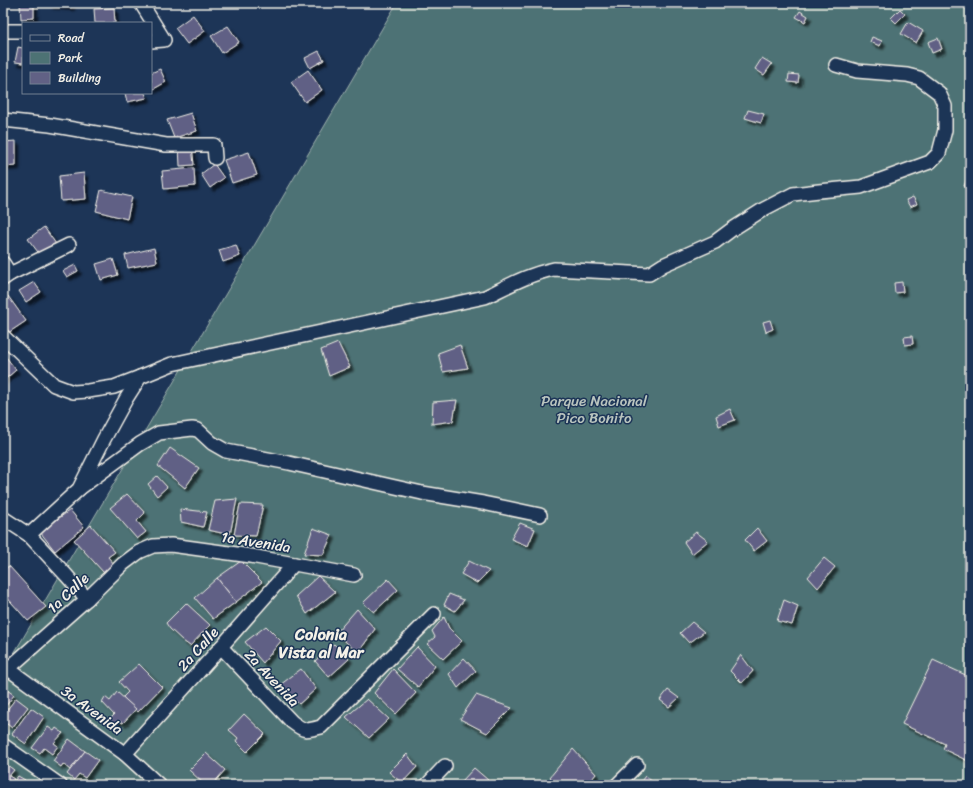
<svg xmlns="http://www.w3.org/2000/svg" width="973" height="788" font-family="Sriracha,sans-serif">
<defs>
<filter id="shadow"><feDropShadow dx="3.5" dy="3.5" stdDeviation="1" flood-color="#0009"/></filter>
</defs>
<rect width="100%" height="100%" fill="#1d3557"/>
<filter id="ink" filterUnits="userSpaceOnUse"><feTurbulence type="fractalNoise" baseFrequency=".025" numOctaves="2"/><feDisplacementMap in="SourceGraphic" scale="8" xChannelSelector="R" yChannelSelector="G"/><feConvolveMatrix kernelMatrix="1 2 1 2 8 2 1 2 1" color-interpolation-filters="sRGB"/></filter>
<g filter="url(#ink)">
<!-- green -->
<polygon fill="#4d7274" stroke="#a0b2ae" points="397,3 970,3 970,785 3,785 3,672"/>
<!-- building -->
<g fill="#616185" stroke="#f4f1e8" filter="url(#shadow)">
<polygon points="50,3 71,3 71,7 49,5"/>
<polygon points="20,4 34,4 34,18 21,19"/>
<polygon points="114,8 115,23 95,23 94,9"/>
<polygon points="900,9 905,14 896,23 891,18"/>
<polygon points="800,11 808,16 805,22 796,17"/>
<polygon points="193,15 205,31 187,44 175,28"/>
<polygon points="908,22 923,31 916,43 901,34"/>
<polygon points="228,26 239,42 222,53 211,36"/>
<polygon points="872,37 882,41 880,46 870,42"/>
<polygon points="938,38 942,49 932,53 928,42"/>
<polygon points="18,47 23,48 23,63 15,62"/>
<polygon points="319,51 324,60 310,68 305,58"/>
<polygon points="762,58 772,64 764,75 755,69"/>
<polygon points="160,69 166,82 152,90 151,73"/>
<polygon points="308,70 322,90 305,102 291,82"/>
<polygon points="789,74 799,75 798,83 788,82"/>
<polygon points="125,93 145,93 147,98 127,102"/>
<polygon points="748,110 764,114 761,123 745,118"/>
<polygon points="191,113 197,131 174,138 167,120"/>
<polygon points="16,141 16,166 3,167 3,142"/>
<polygon points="192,146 194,165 180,166 179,147"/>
<polygon points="249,152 257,175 232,183 224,160"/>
<polygon points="214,164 224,178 210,188 201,174"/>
<polygon points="194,168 195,186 164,189 162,171"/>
<polygon points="970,171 970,188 964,186"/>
<polygon points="84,173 86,199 61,201 59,176"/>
<polygon points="101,190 132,197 127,219 96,211"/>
<polygon points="913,197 917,204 910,207 906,200"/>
<polygon points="44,227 56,244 41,256 28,239"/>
<polygon points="236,245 240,256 223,262 219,250"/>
<polygon points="154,248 157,262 128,268 125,255"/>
<polygon points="113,259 118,275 101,280 96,264"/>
<polygon points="75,265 78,271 67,277 63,271"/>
<polygon points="34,282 41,292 26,302 19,291"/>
<polygon points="902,282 903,292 895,293 894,283"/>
<polygon points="8,296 26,321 5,335 3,332 3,299"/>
<polygon points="770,320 773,329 766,332 763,322"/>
<polygon points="912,336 913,344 905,345 904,337"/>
<polygon points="338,343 350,367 329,376 321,350"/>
<polygon points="460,345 468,368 443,372 438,353"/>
<polygon points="3,353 16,370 3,381"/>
<polygon points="457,400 453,421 432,424 433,402"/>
<polygon points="730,409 735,420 719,426 716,416"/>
<polygon points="170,448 199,468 185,488 158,466"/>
<polygon points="157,476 167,487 157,496 148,484"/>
<polygon points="127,494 145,513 137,521 146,532 137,539 110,508"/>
<polygon points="237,499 230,535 208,530 215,501"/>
<polygon points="240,504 263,505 256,536 234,535"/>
<polygon points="180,509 207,512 203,527 181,522"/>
<polygon points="70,510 84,527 55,551 40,532"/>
<polygon points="520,523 535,529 528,546 511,539"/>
<polygon points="91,525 115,552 108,557 114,564 104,573 74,540"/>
<polygon points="313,528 332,535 323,555 304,554"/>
<polygon points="757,528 767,541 754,551 745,540"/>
<polygon points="696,532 708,541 692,554 684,542"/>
<polygon points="824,558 835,567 818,588 808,577"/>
<polygon points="241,561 262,582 236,602 217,578"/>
<polygon points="469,561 489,571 477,583 461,574"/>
<polygon points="9,566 46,607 28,621 3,593 3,570"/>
<polygon points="318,576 335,592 307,614 296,596"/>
<polygon points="217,578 236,602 213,619 195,598"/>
<polygon points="388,579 398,590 374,612 363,603"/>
<polygon points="449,594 464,600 455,611 444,605"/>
<polygon points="784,600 798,606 792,625 777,621"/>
<polygon points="186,603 210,625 190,646 183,641 170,629 166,623"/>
<polygon points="357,609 375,629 358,653 336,633"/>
<polygon points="444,617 449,628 462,641 443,659 427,644 435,637 432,631"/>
<polygon points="692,622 704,632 689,643 680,633"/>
<polygon points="266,626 281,641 263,663 245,642"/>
<polygon points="334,644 349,659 329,677 315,661"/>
<polygon points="417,647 435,666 418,687 397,669"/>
<polygon points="741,655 753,671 742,683 730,671"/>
<polygon points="464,658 476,671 458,688 449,674"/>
<polygon points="933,660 970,677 970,762 943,749 945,744 902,724"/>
<polygon points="139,664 162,687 138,712 123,697 128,692 119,682"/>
<polygon points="301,669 316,689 299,704 280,685"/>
<polygon points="393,669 416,693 396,714 374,693"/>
<polygon points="3,687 14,695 3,710"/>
<polygon points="668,690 679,698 669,707 660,700"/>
<polygon points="117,692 136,709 123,723 119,721 113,727 107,722 114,715 102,702 105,697 110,701"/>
<polygon points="476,695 512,708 487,733 460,719"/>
<polygon points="16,698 28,707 12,728 7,724 4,727 3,727 3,715"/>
<polygon points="367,699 389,719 369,738 346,717"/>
<polygon points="31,708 44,717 26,744 12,734"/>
<polygon points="244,714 265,734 247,752 236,741 238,738 229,730"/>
<polygon points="48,727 54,731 56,728 63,733 54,743 58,746 52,754 44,748 40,753 32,748"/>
<polygon points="69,739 85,751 70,770 63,764 61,767 53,761"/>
<polygon points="573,749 596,774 587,785 558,785 550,777"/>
<polygon points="85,751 98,760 85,778 79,774 74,780 67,774"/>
<polygon points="206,753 225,770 212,785 205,785 189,770"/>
<polygon points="407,754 417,767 402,783 389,772"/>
<polygon points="6,764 14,770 9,776 14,779 9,785 3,785 3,768"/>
<polygon points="474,768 488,780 483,785 466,785 462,781"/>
<polygon points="18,776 25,780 22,785 11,785"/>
<polygon points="645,776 657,785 638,785"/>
</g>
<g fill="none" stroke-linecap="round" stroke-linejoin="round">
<defs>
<g id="street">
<polyline points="141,3 164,40 151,41"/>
<polyline points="3,31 23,31"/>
<polyline points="3,120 50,125 166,145 214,145 215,158"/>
<polyline points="3,263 10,274"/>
<polyline points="3,279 10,274 69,245"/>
<polyline points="3,336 54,385 73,392 88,391 114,387 140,377"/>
<polyline points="80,488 140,444 159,433 192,429 198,430 212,443 226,451 289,463 422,493 483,503 540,515"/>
<polyline points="3,518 29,535 67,576 87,599"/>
<path d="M29 535 79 489 104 439 126 399 140 377 172 364 485 297C508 286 529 274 554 269L649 274 663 265 715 242 731 230 764 209 793 194 819 191 861 187 930 162 939 153 945 130V106L939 93 919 78 907 75 857 71 836 65"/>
<path d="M221 647 292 722C305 732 306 731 321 727L434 614"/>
<polyline points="3,665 125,754 159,785"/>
<polyline points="8,669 87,599 123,564 139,552 153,546 171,545 251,556 354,575"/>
<polyline points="3,745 60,785"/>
<polyline points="125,754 221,647 294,564"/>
<polyline points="427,785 445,766"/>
<polyline points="617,785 637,765"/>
</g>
</defs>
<!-- street casing -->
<use href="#street" stroke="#f4f1e8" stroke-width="16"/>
<!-- street -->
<use href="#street" stroke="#1d3557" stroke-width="13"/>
</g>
</g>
<g text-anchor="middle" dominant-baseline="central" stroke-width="3" stroke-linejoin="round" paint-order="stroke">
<!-- park labels -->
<g font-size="15" fill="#bac5bf" stroke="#1d3557">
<text x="594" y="401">Parque Nacional<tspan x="594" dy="17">Pico Bonito</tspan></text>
</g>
<!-- street labels -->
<g font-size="15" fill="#f4f1e8" stroke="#1d3557">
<text transform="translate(256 542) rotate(9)">1a Avenida</text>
<text transform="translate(68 593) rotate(-43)">1a Calle</text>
<text transform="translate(198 649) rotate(-48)">2a Calle</text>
<text transform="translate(272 678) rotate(47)">2a Avenida</text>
<text transform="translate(92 710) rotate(36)">3a Avenida</text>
</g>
<!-- neighbourhood labels -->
<g font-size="16" font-weight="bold" fill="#f4f1e8" stroke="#1d3557">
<text x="321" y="634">Colonia<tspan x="321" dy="18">Vista al Mar</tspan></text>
</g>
</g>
<!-- margin -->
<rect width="973" height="788" fill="none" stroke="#1d3557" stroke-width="16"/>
<rect x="8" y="8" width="957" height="772" fill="none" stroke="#f4f1e8" stroke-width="1.5" filter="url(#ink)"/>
<!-- legend -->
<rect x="22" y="22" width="130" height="72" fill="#1d3557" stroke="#738091"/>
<rect x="30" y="35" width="20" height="6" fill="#1d3557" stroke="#738091"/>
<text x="58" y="42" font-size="12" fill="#f4f1e8">Road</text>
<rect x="30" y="52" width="20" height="12" fill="#4d7274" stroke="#738091"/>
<text x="58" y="62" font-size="12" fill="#f4f1e8">Park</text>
<rect x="30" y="72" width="20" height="12" fill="#616185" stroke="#738091"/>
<text x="58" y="82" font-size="12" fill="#f4f1e8">Building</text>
</svg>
